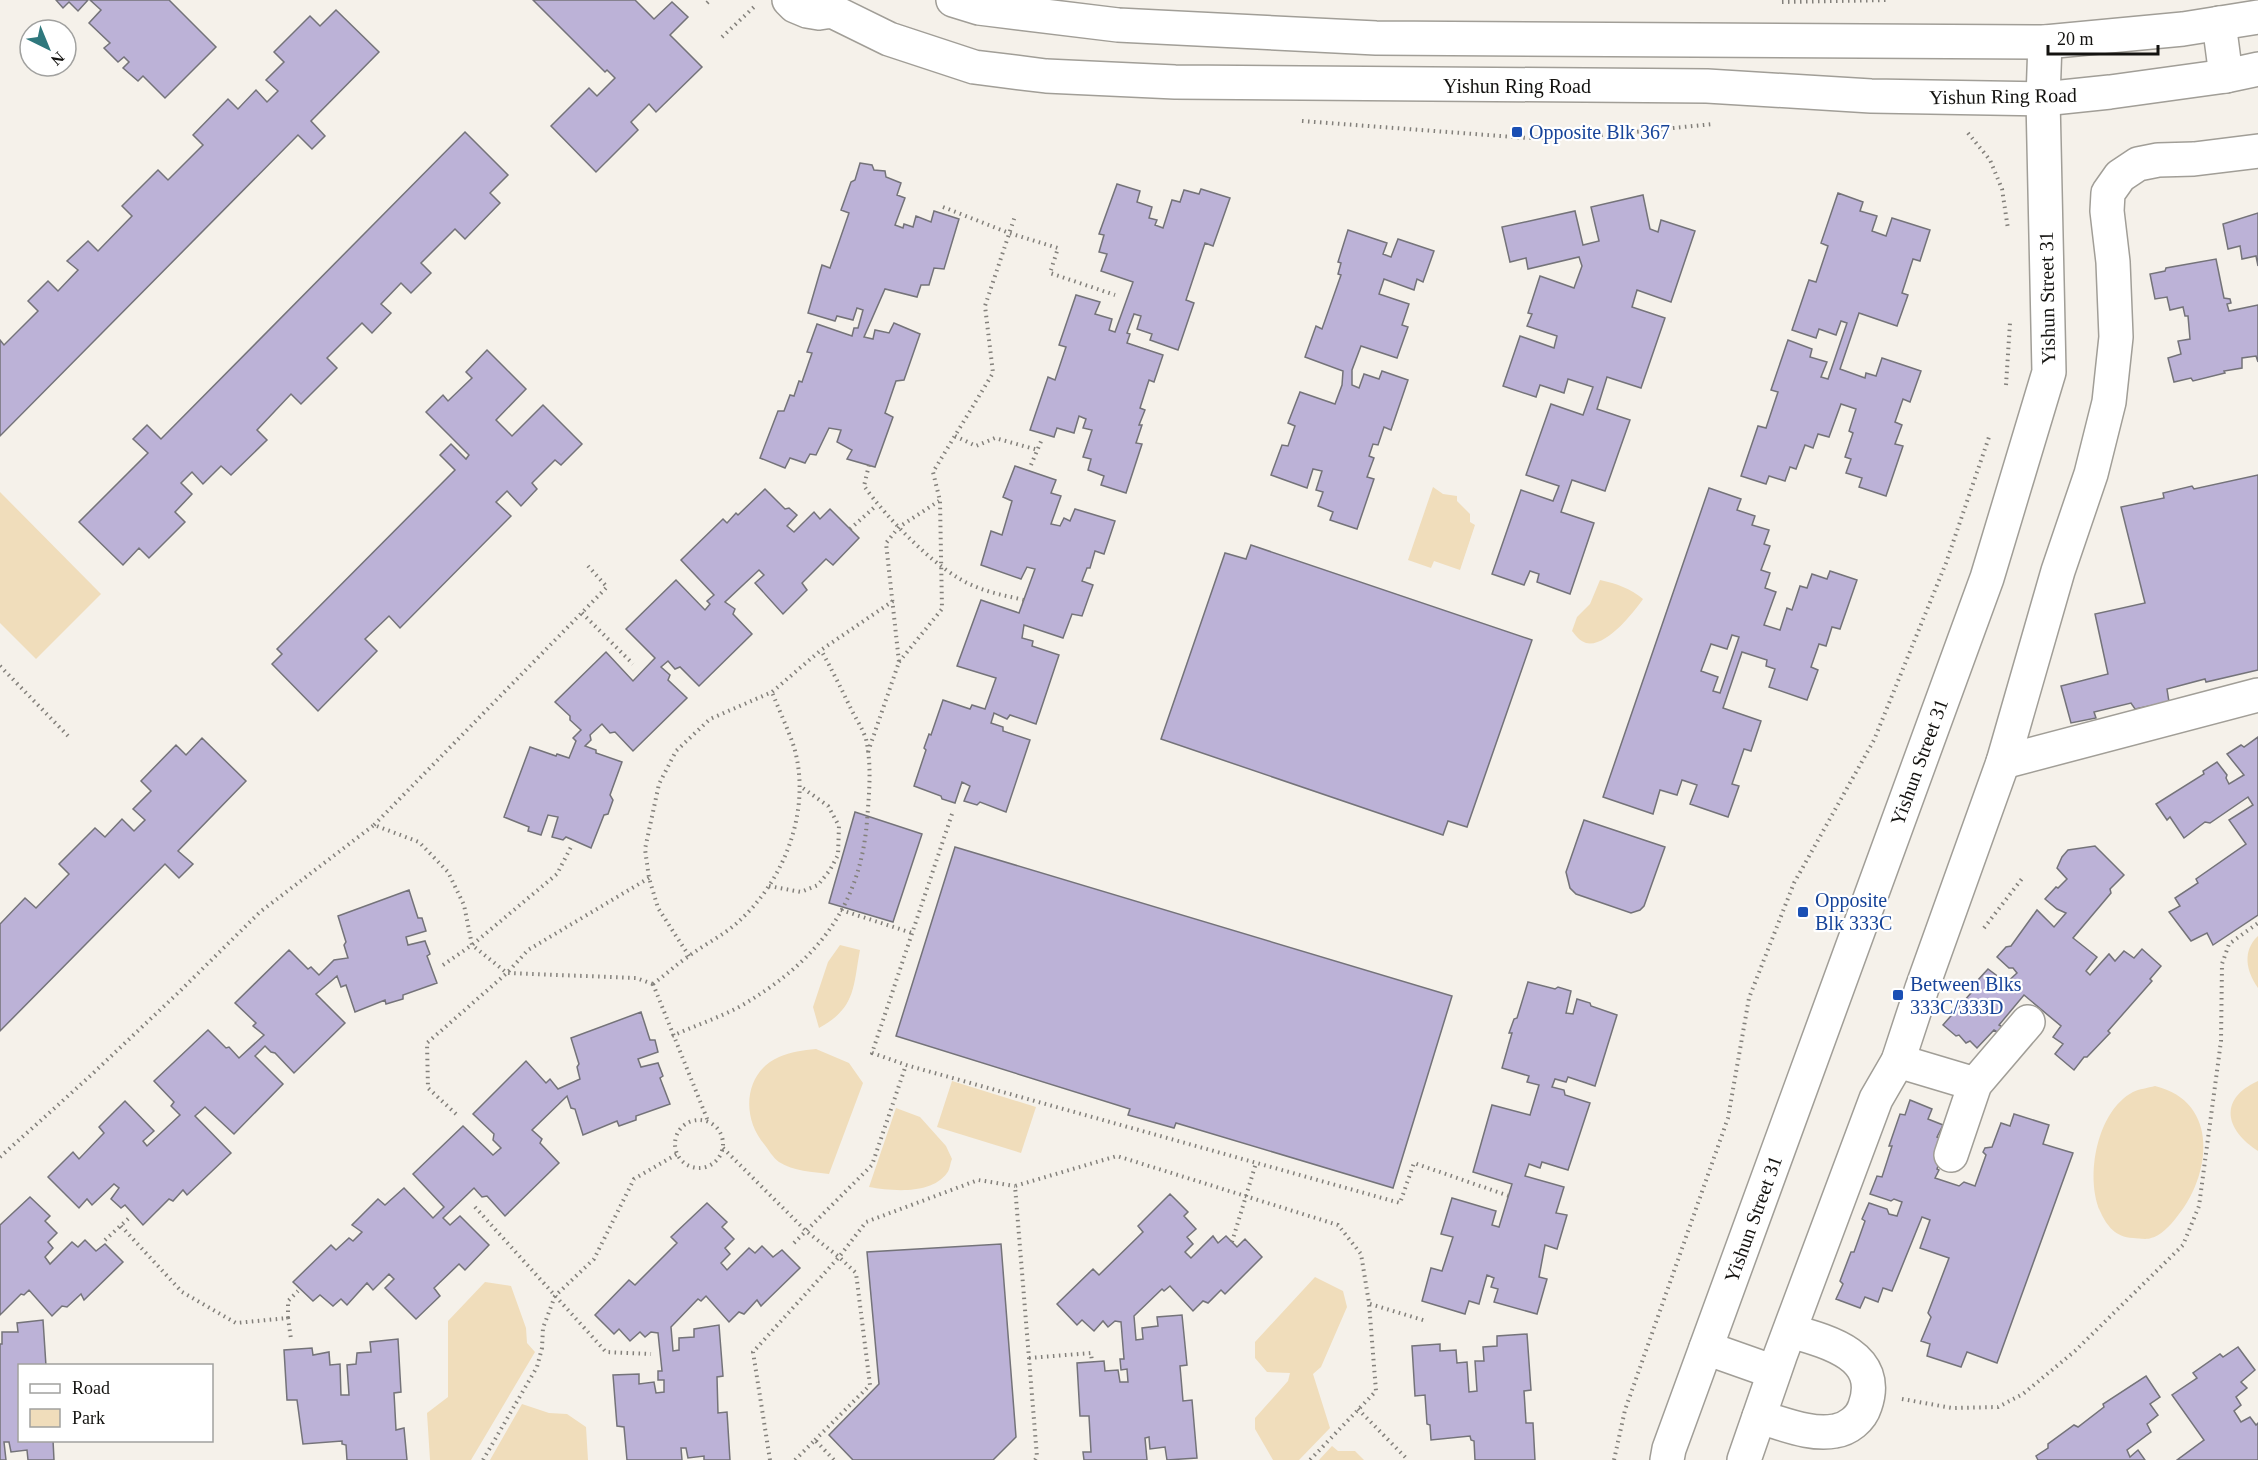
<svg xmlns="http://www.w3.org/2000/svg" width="2258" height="1460" font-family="Georgia,serif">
<rect width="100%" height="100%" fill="#f5f1ea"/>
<!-- green -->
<g fill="#f0ddbb">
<polygon points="1433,487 1443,494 1457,496 1457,501 1470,514 1470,522 1475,525 1460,570 1434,561 1431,568 1408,560"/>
<polygon points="0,492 101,594 36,659 0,623"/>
<path d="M1600 580C1617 584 1630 588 1643 599 1633 613 1606 648 1586 643 1580 641 1576 636 1572 631L1577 617 1590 604Z"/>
<path d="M2258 936V988C2246 971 2242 951 2258 936Z"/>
<path d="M840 945 860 950C853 987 856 1008 819 1028L813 1007 828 962Z"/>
<path d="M816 1049 849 1063 863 1083 829 1174C813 1172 793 1171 779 1162 773 1158 768 1149 764 1144 741 1117 744 1072 779 1057 791 1052 803 1050 816 1049Z"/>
<polygon points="952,1081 1036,1107 1021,1153 937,1127"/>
<path d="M2258 1081V1151C2225 1130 2218 1099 2258 1081Z"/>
<path d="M2155 1086C2221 1102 2211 1177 2176 1218 2170 1226 2160 1236 2151 1238 2146 1240 2138 1238 2133 1238 2115 1237 2107 1226 2100 1211 2085 1176 2097 1111 2133 1092 2139 1089 2148 1088 2155 1086Z"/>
<path d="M896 1108 920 1117 946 1146 952 1159C950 1163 950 1170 947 1173 931 1195 892 1191 869 1187Z"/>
<polygon points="1315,1277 1343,1291 1347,1307 1321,1367 1313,1374 1330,1428 1299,1460 1273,1460 1255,1429 1255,1418 1288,1381 1290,1373 1267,1372 1255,1358 1255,1342"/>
<polygon points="485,1282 511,1286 526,1328 527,1343 535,1352 471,1460 430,1460 427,1413 448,1397 448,1321"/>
<polygon points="522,1404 549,1413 567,1414 586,1427 588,1460 490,1460"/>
<polygon points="1332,1446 1338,1451 1355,1451 1364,1460 1319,1460"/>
</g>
<!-- building -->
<g fill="#bcb2d7" stroke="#747379" stroke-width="1.5" fill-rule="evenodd">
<polygon points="56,0 88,0 78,11 69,2 63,8"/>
<polygon points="90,0 169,0 216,47 165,98 143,76 138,81 123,68 129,62 124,57 118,62 104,48 110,43 89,23 101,10"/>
<polygon points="533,0 635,0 654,19 672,2 688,17 670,35 702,67 656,112 649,104 631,122 638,130 596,172 551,126 589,88 597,96 615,78 607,70 605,72"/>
<polygon points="336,10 379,52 311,121 325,136 312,149 298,135 0,436 0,340 4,345 38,311 28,301 48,281 58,291 78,270 67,261 88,241 98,251 132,216 122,206 158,170 168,180 203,145 193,135 228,99 238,109 256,90 267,102 278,91 266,80 284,62 274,52 310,16 320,26"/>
<polygon points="465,132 508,175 490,193 500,203 465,239 455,229 421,263 431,273 411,293 401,283 381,304 391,313 372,333 362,323 327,358 337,368 301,404 291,394 257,430 267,440 231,475 221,466 203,484 192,472 181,483 192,494 175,512 185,522 149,558 139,548 123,565 79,522 148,453 133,439 147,425 161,439"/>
<polygon points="860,163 872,165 874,170 885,171 886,177 901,183 897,195 905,198 895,225 903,228 904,224 913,227 916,216 931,222 934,211 959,219 944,269 934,268 929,285 921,285 917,297 885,289 864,337 873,339 875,330 889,333 894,323 920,334 904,380 896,381 885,413 893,417 875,467 847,459 852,450 837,442 841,430 829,428 816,455 810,454 805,463 790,458 785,468 760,458 778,411 784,411 790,395 794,396 799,381 802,382 812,353 807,352 817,324 852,336 854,328 858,328 863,310 857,308 853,320 837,316 835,321 808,313 822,265 830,268 849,213 841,210 851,182 855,180"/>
<polygon points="1117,184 1140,191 1137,202 1152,207 1149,218 1157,220 1155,225 1163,228 1172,200 1180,202 1184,190 1199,194 1201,189 1230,198 1213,246 1205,243 1186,300 1194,303 1178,350 1150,340 1152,334 1137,329 1141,316 1134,314 1127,333 1130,334 1127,343 1163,355 1154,382 1149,380 1140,408 1145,410 1139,425 1142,425 1136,443 1142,444 1126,493 1101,485 1104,476 1088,470 1091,459 1083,457 1092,430 1083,428 1086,419 1079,416 1074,433 1057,428 1054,437 1030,430 1048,377 1055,380 1066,347 1059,345 1076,295 1100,302 1095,314 1112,319 1109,330 1115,332 1133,282 1101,271 1107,254 1099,252 1104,235 1099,234"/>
<polygon points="1838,193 1863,202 1860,211 1877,216 1872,231 1886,236 1892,218 1930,230 1920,261 1913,259 1902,293 1908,295 1897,326 1859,313 1840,369 1865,378 1866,373 1876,376 1882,358 1921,371 1910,402 1903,399 1895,422 1902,425 1895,444 1903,446 1886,496 1859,487 1862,478 1846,473 1851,459 1845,457 1853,433 1849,431 1856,409 1841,404 1829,437 1818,434 1813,448 1805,445 1796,469 1790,467 1785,481 1769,476 1766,484 1741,476 1758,426 1766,428 1778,392 1771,390 1788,340 1812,349 1810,357 1827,362 1821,377 1828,379 1847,323 1841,321 1836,335 1819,329 1816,338 1792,330 1809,280 1816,282 1828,246 1821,243"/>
<polygon points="1643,195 1650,229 1658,232 1661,220 1695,231 1671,302 1637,290 1632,307 1665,318 1641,388 1607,377 1597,409 1630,420 1605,491 1572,480 1561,512 1594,523 1570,594 1537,582 1539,574 1530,571 1524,585 1492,574 1521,490 1553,501 1559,486 1526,475 1551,404 1583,415 1593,387 1568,379 1564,393 1540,385 1536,397 1503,386 1520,336 1554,348 1557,336 1527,326 1532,314 1528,313 1540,276 1574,288 1582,266 1579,257 1528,269 1526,258 1510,262 1502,227 1575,211 1583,245 1599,241 1591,207"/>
<polygon points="2258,213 2258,266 2256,256 2242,259 2240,246 2228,249 2223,224"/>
<polygon points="1348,230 1387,243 1383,254 1391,257 1398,239 1434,251 1423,282 1417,279 1414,290 1384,279 1379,294 1409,304 1402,325 1408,327 1397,358 1361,346 1352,370 1352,385 1359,388 1364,374 1379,379 1382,371 1408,380 1391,430 1384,427 1378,445 1373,444 1369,456 1374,458 1367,477 1374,479 1357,529 1330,520 1333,512 1318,506 1323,492 1316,490 1322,471 1313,469 1307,488 1271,475 1282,445 1288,446 1295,426 1288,423 1300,392 1335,404 1342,385 1343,371 1305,357 1316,326 1322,329 1341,275 1338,274 1341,263 1338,262"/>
<polygon points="2216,259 2224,298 2230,299 2231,303 2227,304 2229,311 2258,305 2258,362 2256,356 2242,358 2242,368 2224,371 2225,373 2193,381 2191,378 2174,382 2168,358 2181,354 2178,341 2190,339 2188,316 2185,316 2183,307 2170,310 2167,297 2155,299 2150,274 2165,271 2166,268"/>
<polygon points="487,350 526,389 496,420 512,436 543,405 582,444 561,465 555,460 532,483 537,489 521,506 507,491 496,502 511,516 400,628 389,616 365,639 377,651 318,711 272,664 282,654 277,649 455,470 440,455 451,444 466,459 469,455 426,412 443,395 448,401 472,378 466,372"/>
<polygon points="1015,466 1056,480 1051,493 1061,496 1051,524 1060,526 1064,518 1070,521 1075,509 1115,521 1104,554 1095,551 1090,568 1087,568 1082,581 1093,585 1082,616 1072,614 1063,638 1024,625 1022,638 1033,641 1032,646 1059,655 1036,724 1010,715 1007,719 994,713 991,723 1003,727 1003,731 1030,740 1006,812 980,802 977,805 964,801 970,786 962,782 955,803 942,799 941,796 914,786 926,750 924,748 929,734 931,735 943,700 970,709 972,705 985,709 996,678 957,666 981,600 1019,613 1035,569 1027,567 1021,579 981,565 991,531 1002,535 1012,501 1003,497"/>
<polygon points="2258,475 2258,670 2206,682 2205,679 2167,689 2169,702 2135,709 2131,703 2094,712 2096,718 2071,723 2061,686 2108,674 2095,614 2145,603 2121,507 2164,498 2163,493 2192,486 2194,489"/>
<path d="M1709 488 1741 499 1737 510 1755 516 1752 525 1769 530 1764 544 1770 546 1761 570 1770 573 1765 588 1776 592 1764 625 1780 630 1787 608 1792 610 1800 586 1807 588 1812 574 1827 579 1830 571 1857 580 1840 629 1832 627 1826 646 1819 644 1811 667 1818 670 1807 700 1769 687 1775 669 1766 666 1767 660 1742 652 1723 708 1761 721 1751 751 1744 749 1732 784 1739 786 1728 817 1690 804 1697 785 1682 780 1677 795 1660 790 1653 814 1603 797ZM1732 635 1739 637 1720 693 1713 691 1718 677 1701 671 1711 644 1727 649Z"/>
<polygon points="765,489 785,509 789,508 797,515 787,526 794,532 814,512 820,519 830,509 859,538 833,565 826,559 802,583 807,590 783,614 755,583 764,575 759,570 725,602 735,609 733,614 752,634 699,686 680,667 675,669 668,661 661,667 670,675 668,680 687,698 633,751 615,732 610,733 602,724 590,735 591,740 585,746 596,750 596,753 622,762 610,795 613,800 608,814 604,815 591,848 566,837 563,840 552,837 558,817 548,815 541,835 528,831 529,827 504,817 530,747 556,756 557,754 569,758 576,741 573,738 581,730 570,720 570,716 555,702 606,652 633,681 655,658 626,629 676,580 705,610 710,604 707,601 714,595 681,560 723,519 727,523 736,513 738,515"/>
<polygon points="1251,545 1532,640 1467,827 1448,821 1443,835 1161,739 1225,553 1246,559"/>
<polygon points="2258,737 2258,915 2213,945 2207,933 2191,941 2169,912 2180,906 2175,898 2198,883 2196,879 2246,844 2229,820 2253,805 2248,797 2210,823 2205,822 2184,838 2170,817 2167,820 2156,804 2204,774 2203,771 2217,762 2227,775 2226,778 2229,784 2244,775 2227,754 2241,745 2244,747"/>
<polygon points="202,738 246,781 178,851 193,864 179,878 165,864 0,1031 0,924 25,898 36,908 69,874 59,864 95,828 105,837 122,819 134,831 145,820 133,809 151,791 141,781 176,745 186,755"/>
<polygon points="855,812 922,834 893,922 829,903"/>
<polygon points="1584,820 1665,847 1644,906 1640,910 1631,913 1576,894 1570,888 1566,872"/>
<polygon points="2095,846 2124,875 2110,889 2111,893 2073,938 2097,957 2086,971 2090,975 2109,954 2115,961 2124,951 2134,958 2142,949 2161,966 2150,979 2152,981 2108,1031 2110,1033 2087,1057 2084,1057 2074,1070 2055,1054 2063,1044 2053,1037 2061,1026 2024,995 1999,1025 2004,1028 1999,1033 1994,1030 1977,1048 1970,1041 1966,1043 1959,1035 1956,1036 1943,1025 1978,985 1977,981 1988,969 2000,978 2004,985 2017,973 2013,968 2009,968 1997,957 2006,947 2011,946 2037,910 2054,927 2066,913 2057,909 2045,899 2056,887 2058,888 2067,879 2057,868 2062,857 2068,850"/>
<polygon points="955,847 1452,996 1393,1188 1176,1123 1174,1128 1128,1115 1130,1109 896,1036"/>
<polygon points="409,890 418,918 422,918 426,931 406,937 408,945 425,941 430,954 427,956 437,983 403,995 403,999 386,1004 385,1000 355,1012 346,985 341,987 337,976 316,994 345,1023 294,1073 275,1053 271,1052 265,1046 255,1056 283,1084 234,1134 205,1107 195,1116 231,1153 187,1195 183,1190 173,1201 169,1199 143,1225 125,1205 121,1208 111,1199 119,1188 114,1184 92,1205 87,1199 79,1208 48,1177 73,1152 79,1159 104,1133 99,1127 125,1101 154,1131 143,1141 147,1146 180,1115 171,1106 174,1102 154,1081 208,1030 226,1048 229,1047 239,1058 264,1035 253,1026 256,1023 235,1003 289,950 308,969 311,967 319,975 334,960 348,958 344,945 346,942 338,916"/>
<polygon points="1528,982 1555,989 1558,987 1571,991 1566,1013 1573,1014 1577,999 1590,1003 1591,1006 1617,1015 1595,1086 1568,1077 1566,1082 1555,1079 1552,1087 1564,1090 1565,1095 1590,1103 1568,1170 1542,1162 1540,1168 1529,1164 1525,1176 1564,1187 1556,1213 1567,1215 1557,1249 1545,1245 1539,1277 1547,1279 1537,1314 1494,1302 1498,1289 1491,1287 1494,1278 1487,1275 1479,1304 1469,1301 1465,1314 1422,1301 1431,1268 1442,1271 1453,1237 1441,1234 1452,1198 1496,1211 1492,1225 1499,1227 1512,1184 1473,1172 1492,1105 1530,1115 1539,1085 1527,1082 1529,1076 1502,1068 1512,1033 1509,1033 1514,1019 1517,1018"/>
<polygon points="641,1012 650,1040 655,1040 658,1052 638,1059 641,1067 658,1063 663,1076 660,1078 670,1104 636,1116 636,1120 619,1126 617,1121 583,1135 575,1109 571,1108 567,1096 532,1130 542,1139 540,1143 559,1163 505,1216 487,1196 482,1197 474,1188 443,1218 450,1225 460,1216 489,1245 465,1270 459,1264 434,1288 440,1296 416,1319 385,1288 394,1279 389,1274 373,1290 367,1283 347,1305 341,1299 333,1306 320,1295 313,1301 293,1282 331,1245 336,1250 349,1238 353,1241 362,1232 352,1225 378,1199 385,1205 404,1188 433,1218 444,1207 413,1174 463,1126 493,1155 501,1148 493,1140 494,1134 473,1114 526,1061 546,1083 550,1079 558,1089 580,1079 577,1067 579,1064 571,1038"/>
<polygon points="1910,1100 1932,1109 1928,1119 1943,1125 1937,1137 1946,1140 1937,1169 1939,1170 1935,1178 1959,1186 1964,1182 1975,1186 1986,1155 1983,1152 1985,1148 1992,1147 2001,1123 2010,1126 2014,1114 2049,1125 2043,1144 2073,1153 1997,1363 1967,1352 1961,1367 1927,1356 1930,1344 1921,1341 1931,1317 1928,1313 1949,1258 1920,1248 1930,1220 1922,1217 1892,1291 1883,1288 1878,1302 1865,1297 1860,1308 1836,1299 1843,1284 1840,1281 1851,1252 1854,1252 1865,1221 1862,1219 1869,1203 1887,1209 1889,1214 1897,1216 1902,1202 1894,1199 1891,1201 1870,1194 1877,1176 1882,1177 1892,1146 1889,1146 1900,1114 1905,1115"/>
<polygon points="1170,1194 1188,1212 1184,1216 1196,1229 1187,1237 1193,1244 1185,1252 1191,1258 1213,1236 1218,1243 1226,1236 1237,1247 1245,1239 1262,1257 1225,1294 1221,1290 1208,1303 1203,1301 1193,1311 1170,1286 1164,1291 1162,1289 1134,1316 1136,1340 1143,1339 1142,1328 1158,1326 1157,1317 1182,1315 1187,1365 1180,1366 1183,1401 1192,1400 1197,1458 1167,1460 1165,1447 1150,1449 1149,1437 1145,1438 1147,1460 1084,1460 1083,1452 1091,1452 1089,1416 1080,1416 1077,1363 1104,1361 1105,1371 1118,1370 1120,1382 1128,1382 1127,1369 1121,1370 1120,1359 1124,1359 1121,1322 1115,1321 1108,1327 1103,1321 1094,1331 1082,1320 1077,1325 1057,1304 1093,1269 1099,1275 1143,1232 1138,1226"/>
<polygon points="30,1197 50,1216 45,1221 57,1233 48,1242 53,1248 45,1257 50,1264 72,1242 78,1247 85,1240 96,1251 105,1244 123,1262 84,1300 81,1294 67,1307 62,1306 52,1316 29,1290 24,1295 21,1294 0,1315 0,1225"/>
<polygon points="707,1203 727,1222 722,1227 734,1239 725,1248 730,1254 721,1263 727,1270 749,1248 755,1253 762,1246 773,1257 782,1250 800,1268 761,1306 757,1300 744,1314 739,1312 729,1322 706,1296 701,1301 698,1299 671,1327 673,1351 679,1350 679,1338 694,1337 694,1329 719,1325 723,1376 717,1377 718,1413 727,1412 730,1460 704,1460 704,1456 688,1458 686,1448 681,1448 682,1460 627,1460 624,1427 617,1426 613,1375 639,1374 639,1384 654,1382 656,1393 664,1392 664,1380 658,1380 658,1371 662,1371 658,1333 651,1332 645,1337 640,1332 630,1341 619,1329 614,1334 595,1315 629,1280 635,1285 677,1243 671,1237"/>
<polygon points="1001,1244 1016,1437 993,1460 853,1460 829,1435 879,1384 867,1252"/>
<polygon points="43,1320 46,1366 20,1366 20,1440 53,1440 54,1460 28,1460 27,1450 11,1452 9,1442 4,1442 6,1460 0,1460 0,1344 2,1344 2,1332 18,1332 17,1323"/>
<polygon points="1527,1334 1531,1390 1524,1391 1526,1423 1533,1423 1535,1460 1475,1460 1474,1441 1471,1440 1470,1436 1431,1440 1430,1425 1427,1424 1425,1395 1415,1396 1412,1346 1440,1344 1440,1351 1456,1350 1457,1363 1467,1362 1469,1392 1477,1391 1475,1361 1484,1361 1483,1347 1497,1346 1497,1336"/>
<polygon points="398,1339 401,1392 394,1393 396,1430 404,1428 407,1460 347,1460 346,1445 342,1444 342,1441 303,1444 297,1400 287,1400 284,1350 312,1348 313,1355 329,1352 330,1365 340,1364 341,1395 349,1395 347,1365 356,1364 357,1353 371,1352 370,1342"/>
<polygon points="2238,1347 2255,1370 2241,1382 2247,1388 2236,1397 2241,1405 2234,1411 2241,1422 2250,1417 2256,1425 2258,1423 2258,1460 2177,1460 2204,1440 2172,1395 2197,1378 2193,1373 2220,1354 2223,1357"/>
<polygon points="2146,1376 2160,1397 2150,1404 2158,1415 2147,1424 2151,1432 2127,1450 2130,1457 2138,1450 2145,1460 2038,1460 2036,1456 2048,1448 2048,1444 2074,1425 2078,1427 2104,1407 2103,1404"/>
</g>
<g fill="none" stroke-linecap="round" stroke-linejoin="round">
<defs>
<g id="minor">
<polyline points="2003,762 2258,695"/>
<polyline points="1898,1061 1975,1084"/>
<polyline points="1951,1155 1975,1084 2028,1022"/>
<polyline points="1706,1348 1774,1372"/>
<path d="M1759 1417C1782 1423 1811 1436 1835 1431 1848 1429 1861 1419 1865 1406 1883 1355 1826 1341 1790 1331"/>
<polyline points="1667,1460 1669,1449 1987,578 2049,372 2043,99 2045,42"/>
<polyline points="1744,1460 1780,1356 1876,1099 1898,1061 1922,988 2003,762 2058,571 2091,474 2109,402 2116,337 2113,262 2107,211 2108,193 2120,176 2138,164 2158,160 2194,159 2258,151"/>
</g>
<g id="major">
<polyline points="789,0 795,6 807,11 819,13 832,11 889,39 974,67 1046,76 1175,82 1707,86 1871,96 2043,99 2110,92 2226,76 2258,69"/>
<polyline points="953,0 979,8 1118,25 1376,38 2045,42 2183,29 2258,17"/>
<polyline points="2219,23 2226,76"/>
</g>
</defs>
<!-- minor casing -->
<use href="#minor" stroke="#a19e97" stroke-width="36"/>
<!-- major casing -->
<use href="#major" stroke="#a19e97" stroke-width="36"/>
<!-- path -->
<g stroke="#83807b" stroke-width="4" stroke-dasharray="1.5 4.5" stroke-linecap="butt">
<polyline points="1782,2 1889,0"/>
<polyline points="707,3 710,0"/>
<polyline points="722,37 754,7"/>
<polyline points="1302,121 1527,138 1605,135 1713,124"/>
<polyline points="1968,133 1990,160 2002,189 2008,229"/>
<polyline points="943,207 1009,233 1058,248 1050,273 1115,295"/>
<polyline points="2006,385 2010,323"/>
<polyline points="955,436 976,446 995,438 1038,450"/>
<path d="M869 465 864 486C886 517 938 572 974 586 990 593 1007 596 1024 600"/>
<polyline points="1031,465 1042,439"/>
<polyline points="850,529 877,505"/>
<polyline points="582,613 633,664"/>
<polyline points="899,662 942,609 940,501 933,472 993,373 985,306 1015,216"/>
<polyline points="0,666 71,739"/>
<polyline points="868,752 899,662 886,543 899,527 939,501"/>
<polyline points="952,814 872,1053 906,1065 1400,1203 1414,1163 1509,1196"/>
<polyline points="374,825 607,587 588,566"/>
<polyline points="769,886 801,892 818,885 830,870 838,855 839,826 828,806 800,786"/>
<polyline points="841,910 912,933"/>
<polyline points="1984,928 2024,876"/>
<polyline points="689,956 658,908 649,878 645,849 659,784 676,751 710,719 772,692 821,650 893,601"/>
<polyline points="443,965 472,945 557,874 571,847"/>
<path d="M653 984C665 975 677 964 689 956 705 944 724 935 738 922 785 880 812 809 794 747 788 729 779 710 772 692"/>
<polyline points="653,984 708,1121"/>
<path d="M672 1036C694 1026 718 1018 739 1007 814 964 860 909 867 821 869 795 872 765 866 739 863 730 857 720 852 711 842 690 832 670 821 650"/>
<polyline points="456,1114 428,1088 427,1043 507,973 528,950 649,878"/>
<circle cx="699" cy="1144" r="24"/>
<polyline points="723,1148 806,1231 839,1257 866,1222 978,1180 1015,1186"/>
<polyline points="0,1157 88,1078 179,992 260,912 374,825 419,842 448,872 464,905 472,945 507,973 636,978 653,984"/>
<polyline points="475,1207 606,1352 651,1354"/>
<polyline points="121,1226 182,1292 236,1323 288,1318 291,1339"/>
<polyline points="105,1240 129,1218"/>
<polyline points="1232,1242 1256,1163"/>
<polyline points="794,1243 872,1165 906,1065"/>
<polyline points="1370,1304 1426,1321"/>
<polyline points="288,1318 288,1301 298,1291"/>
<polyline points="1029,1358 1091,1353 1092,1362"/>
<polyline points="1902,1399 1952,1408 1998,1407 2023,1394 2075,1351 2183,1245 2199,1206 2221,1041 2222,964 2229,944 2258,923"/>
<polyline points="1358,1409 1408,1460"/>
<polyline points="483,1460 537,1367 542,1348 543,1328 555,1296 594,1259 634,1179 677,1154"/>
<polyline points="770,1460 753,1352 839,1257 856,1273 870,1385 815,1440"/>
<polyline points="795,1460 815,1440 834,1460"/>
<polyline points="1035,1460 1037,1457 1015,1186 1117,1156 1338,1225 1361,1254 1369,1303 1376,1391 1310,1460"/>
<polyline points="1614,1460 1625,1410 1728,1118 1749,998 1794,883 1874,740 1946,563 1989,437"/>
</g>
<!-- minor -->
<use href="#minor" stroke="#fff" stroke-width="33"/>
<!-- major -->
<use href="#major" stroke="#fff" stroke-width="33"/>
</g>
<!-- markers -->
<g fill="#1a4fb4" stroke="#fff" stroke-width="2">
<rect x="1511" y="126" width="12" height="12" rx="3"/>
<rect x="1797" y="906" width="12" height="12" rx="3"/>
<rect x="1892" y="989" width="12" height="12" rx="3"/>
</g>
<g text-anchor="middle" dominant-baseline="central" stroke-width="4.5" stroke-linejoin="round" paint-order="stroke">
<!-- street labels -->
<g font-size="20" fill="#141310" stroke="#fff">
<text x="1517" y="86">Yishun Ring Road</text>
<text transform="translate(2003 96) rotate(-1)">Yishun Ring Road</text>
<text transform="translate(2047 298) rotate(-91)">Yishun Street 31</text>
<text transform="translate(1919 762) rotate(-70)">Yishun Street 31</text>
<text transform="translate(1753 1219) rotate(-70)">Yishun Street 31</text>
</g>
<!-- transit labels -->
<g font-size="20" fill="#164399" stroke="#fff" text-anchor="start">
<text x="1529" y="132">Opposite Blk 367</text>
<text x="1815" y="900">Opposite<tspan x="1815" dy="23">Blk 333C</tspan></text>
<text x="1910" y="984">Between Blks<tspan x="1910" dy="23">333C/333D</tspan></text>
</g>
</g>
<!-- legend -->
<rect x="18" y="1364" width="195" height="78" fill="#ffffff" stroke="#a1a19f" stroke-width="1.5"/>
<rect x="30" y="1384" width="30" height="9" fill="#ffffff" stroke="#a1a19f" stroke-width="1.5"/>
<text x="72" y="1394" font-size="18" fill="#141310">Road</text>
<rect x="30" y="1409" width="30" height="18" fill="#f0ddbb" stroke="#a1a19f" stroke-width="1.5"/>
<text x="72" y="1424" font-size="18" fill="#141310">Park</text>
<!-- north arrow -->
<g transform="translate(48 48) rotate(137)"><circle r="28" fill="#ffffff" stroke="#a1a19f" stroke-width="1.5"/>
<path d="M0-4.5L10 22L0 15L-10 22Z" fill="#2f787d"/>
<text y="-9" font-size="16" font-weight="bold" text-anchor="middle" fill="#141310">N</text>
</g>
<!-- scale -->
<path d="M2048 45v9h110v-9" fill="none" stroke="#141310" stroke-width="3"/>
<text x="2057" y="45" font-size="18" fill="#141310" stroke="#ffffff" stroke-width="4.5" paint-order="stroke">20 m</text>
</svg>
